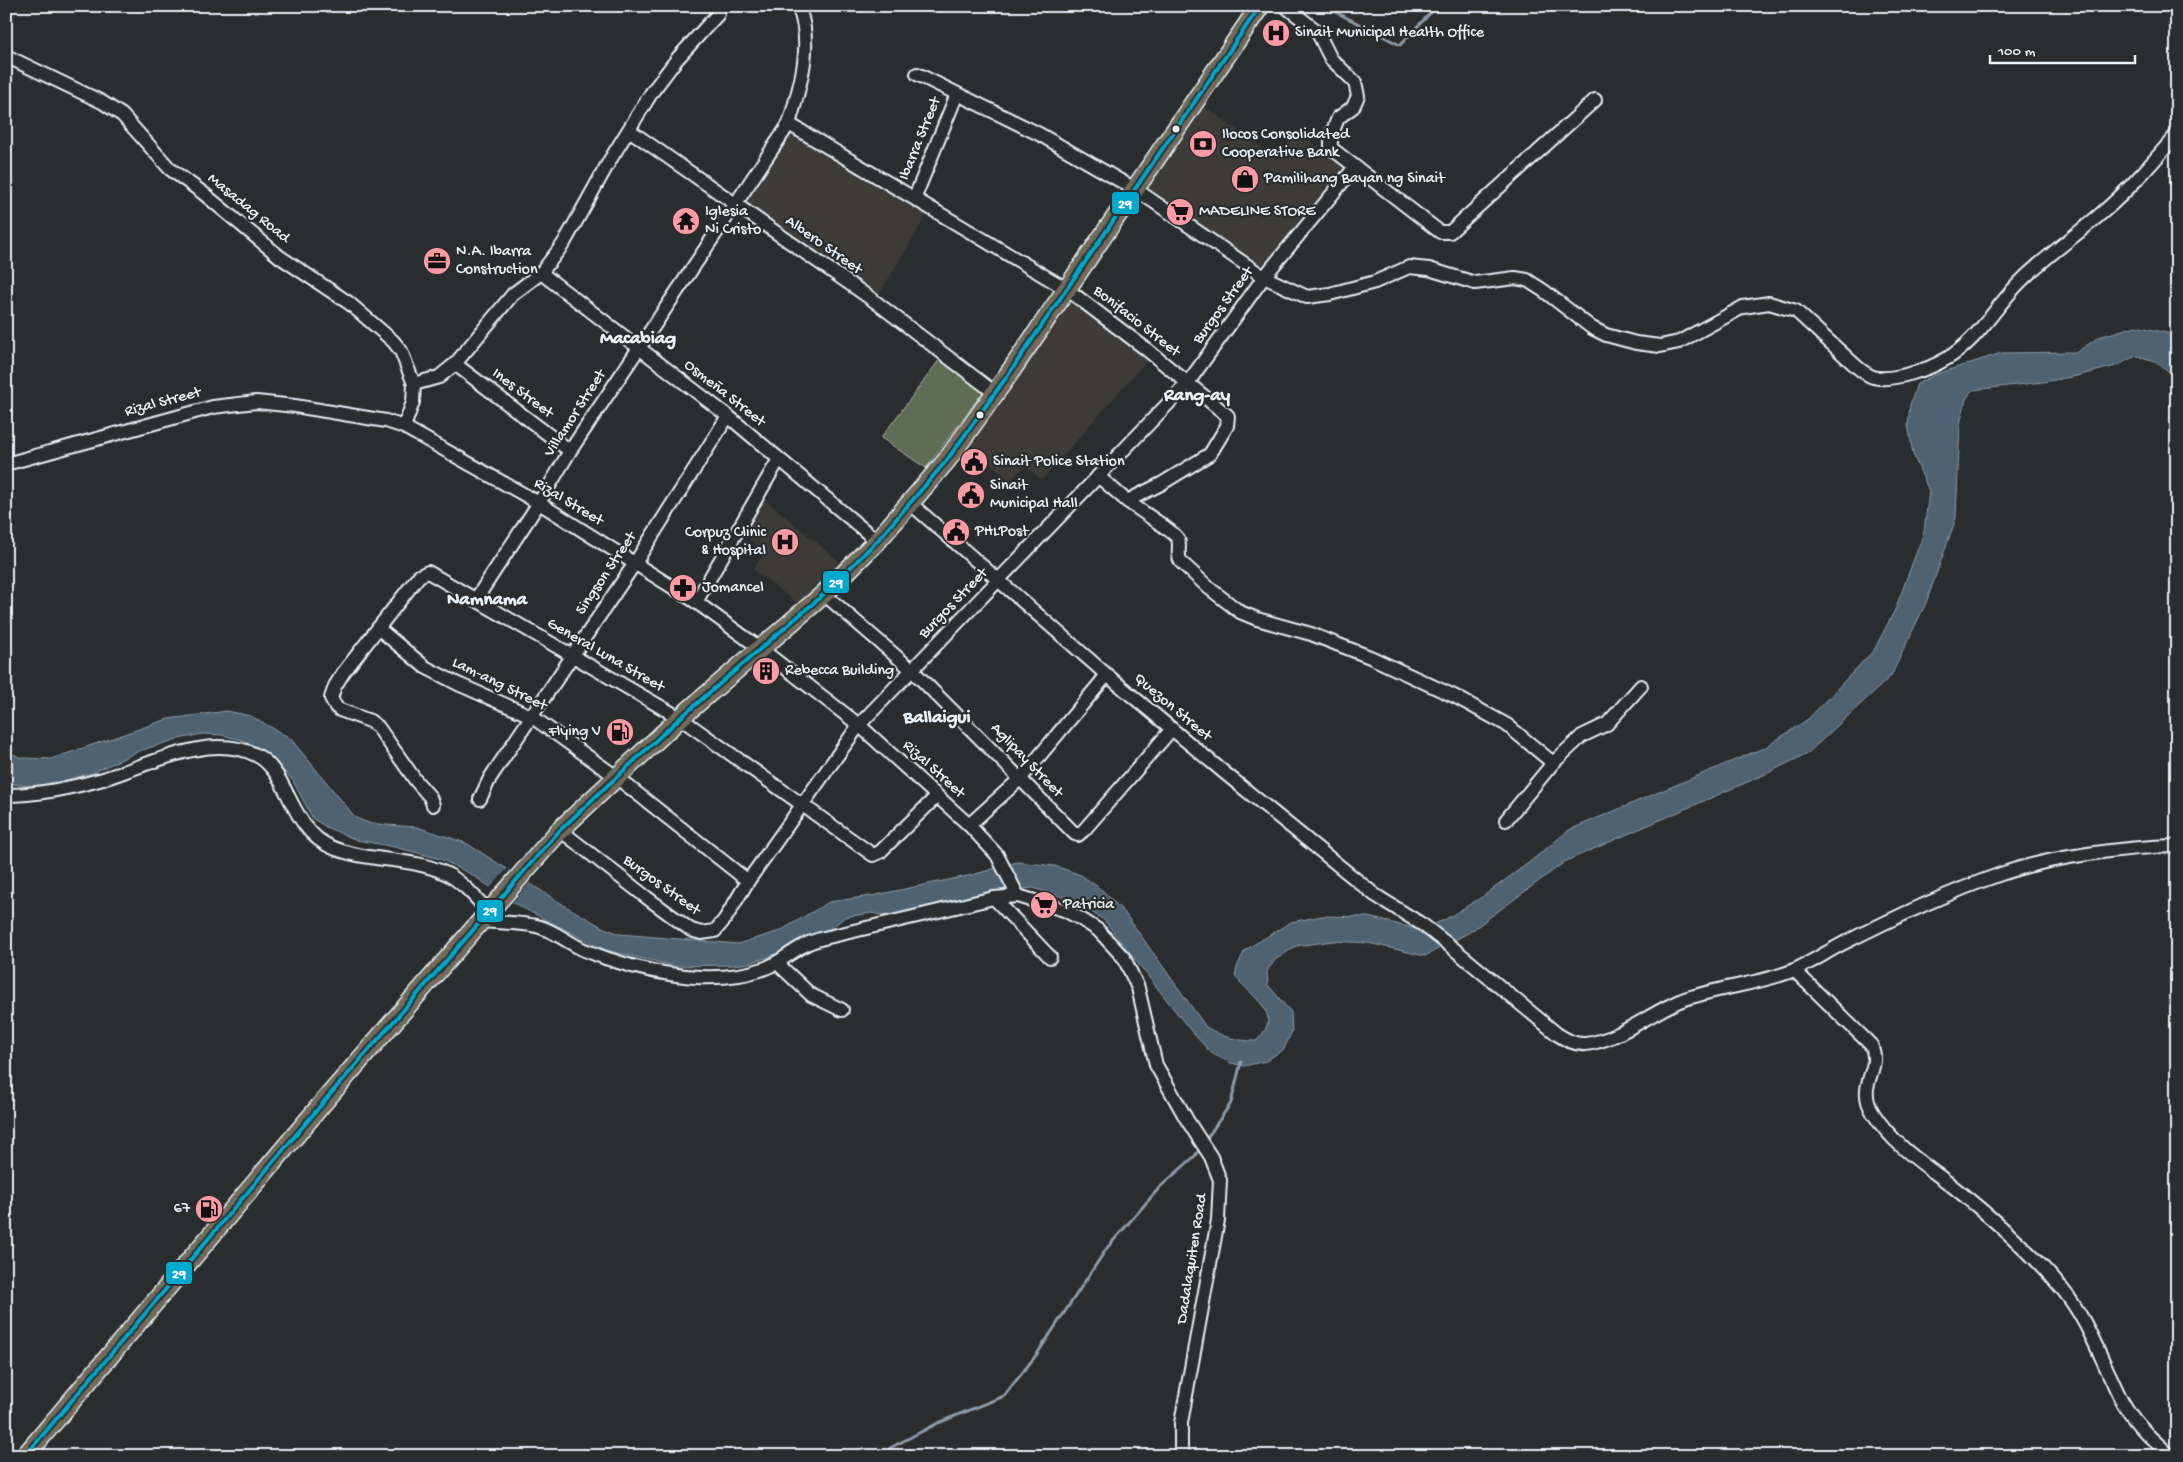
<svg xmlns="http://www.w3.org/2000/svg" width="2183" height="1462" font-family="'Gochi Hand',sans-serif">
<rect width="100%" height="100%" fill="#2a2d2e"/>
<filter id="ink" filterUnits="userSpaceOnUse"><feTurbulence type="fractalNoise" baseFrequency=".02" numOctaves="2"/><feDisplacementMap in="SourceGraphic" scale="10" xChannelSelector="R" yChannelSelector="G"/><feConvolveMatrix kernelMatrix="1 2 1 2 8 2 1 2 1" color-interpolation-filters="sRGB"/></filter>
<g filter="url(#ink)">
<!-- built -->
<g fill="#3e3b39">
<polygon points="1205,107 1277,159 1297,131 1347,169 1263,271 1145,190"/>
<polygon points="793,131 928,213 877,298 744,206"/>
<polygon points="1072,300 1149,358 1042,480 1025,466 1010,481 969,443"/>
<polygon points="762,497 841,563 798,604 753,569 766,552 741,532"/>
</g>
<!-- green -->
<polygon fill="#606d54" stroke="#a4afa6" points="940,359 983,392 926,468 881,438"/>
<!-- water -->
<path fill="#4f6272" stroke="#8c9ba8" d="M2136 326 2167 333 2177 339V377L2152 360 2136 356 2116 366 2077 376 2043 382 1973 390 1966 399 1960 424 1956 518 1926 603 1891 676 1808 753 1768 773 1566 861 1470 932 1425 956 1368 943 1333 941 1296 946 1275 960 1267 971 1268 985 1291 1012 1292 1031 1284 1049 1266 1061 1244 1066 1231 1063 1211 1053 1191 1031 1104 920 1072 900 1033 888 1001 891 911 914 887 916 871 913 845 917 824 934 772 956 749 963 733 965 675 966 605 950 519 906 469 873 440 859 395 847 357 840 328 828 313 819 293 781 284 771 257 747 242 740 222 735 202 734 174 740 139 751 92 773 44 786H27L6 783V751L22 758 51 759 168 719 227 711 251 716 290 738 356 818 371 824 417 827 466 843 567 907 604 928 620 934 738 944 780 931 829 902 871 896 972 875 1017 862 1055 866 1081 875 1102 890 1124 912 1206 1027C1223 1037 1236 1041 1256 1041 1286 1012 1251 998 1235 976L1237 967 1245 950 1291 922 1322 916 1368 917 1421 930 1446 919 1482 897 1531 861 1569 830 1766 747 1808 719 1874 650 1895 610 1924 532 1929 491 1913 454 1908 425 1910 405 1917 384 1934 375 2001 353 2077 352 2099 337Z"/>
<!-- pier -->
<polygon fill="#2a2d2e" points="509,867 531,881 511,904 489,889"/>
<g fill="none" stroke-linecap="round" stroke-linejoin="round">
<!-- stream -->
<g stroke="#8c9ba8" stroke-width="3">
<polyline points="1324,6 1400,45 1437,6"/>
<polyline points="1205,1141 1231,1103 1241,1062"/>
<polyline points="885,1456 890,1448 938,1423 1004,1396 1037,1354 1107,1248 1160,1187 1195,1156 1200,1148"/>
</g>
<defs>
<g id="minor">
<polyline points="1285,6 1317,31 1331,59 1355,82 1358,96 1353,107 1338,118 1331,136 1331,148 1440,232 1450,232 1595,100"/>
<polyline points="6,56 102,102 122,115 170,169 203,193 280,257 349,303 393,341 401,351 414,384 413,402 404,427"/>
<path d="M917 74 1039 134 1138 191 1264 277 1307 297 1330 294 1375 282 1409 267 1429 269 1475 283 1515 278 1527 280 1544 291 1592 328 1606 335 1636 343 1660 346 1679 342 1743 307 1769 303 1796 311 1857 367C1862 371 1867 375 1873 377 1892 382 1930 369 1946 359 1978 341 1996 305 2022 280 2047 255 2077 235 2103 212 2130 189 2154 161 2177 134"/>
<polyline points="789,124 1068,290 1146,349 1228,416 1227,426 1210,454 1161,484 1127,501 1098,476"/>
<polyline points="629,130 873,300 995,393"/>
<polyline points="915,197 957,94"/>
<polyline points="541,273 564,243 610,160 652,92 677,59 718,14"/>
<polyline points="455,364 570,451"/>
<polyline points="414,384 439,377 455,364 513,294 541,273 728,416 877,541"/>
<polyline points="6,464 213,407 256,402 295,406 386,421 404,427 539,503 696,602 761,649 859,725 969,825 997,855 1018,896 1064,910 1081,919 1098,930 1124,958 1138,988 1156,1065 1187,1120 1211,1157 1220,1180 1218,1220 1181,1423 1181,1447 1184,1456"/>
<path d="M1127 501C1136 508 1175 532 1178 539 1181 547 1176 554 1181 562L1209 588 1240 612 1257 619 1311 634 1370 657 1456 697 1507 725 1553 763"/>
<path d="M910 503 1107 675 1226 774 1375 895 1423 925 1454 949 1557 1034C1566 1040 1575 1045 1585 1044 1618 1041 1651 1012 1682 1000 1718 987 1756 985 1792 971 1809 964 1825 953 1842 944 1893 918 1947 893 2001 874 2050 857 2125 847 2177 846"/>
<polyline points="824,594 912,670 1075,834 1078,835 1084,830 1172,729"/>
<path d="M476 599 539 503 570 451 789 124C800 86 814 44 798 6"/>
<polyline points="696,602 779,459"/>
<polyline points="378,628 425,667 458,684 531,716 615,776 748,881"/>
<path d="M6 795C39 795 71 788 103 779 149 765 209 732 256 755 289 771 289 828 331 847 368 863 413 856 449 875 464 884 476 898 488 911"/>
<polyline points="480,799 490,778 635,563 728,416"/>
<polyline points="433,805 430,797 416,781 378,727 370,721 340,710 336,707 331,698 335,686 343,673 419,576 428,572 680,718 873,855 880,852 937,796"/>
<polyline points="1506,820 1553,763 1582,736 1607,724 1641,686"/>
<polyline points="969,825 1021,778 1107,675"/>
<polyline points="560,830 646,897 691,930 701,933 715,931 725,919 748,881 859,725 1187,384 1264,277 1355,167"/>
<polyline points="994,898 1050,957"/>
<path d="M479 921C495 922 526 923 540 927 556 932 569 943 584 950 636 971 709 988 763 969 778 964 789 953 803 946 809 942 817 940 824 938L994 898 1018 896"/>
<polyline points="777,963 811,995 842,1010"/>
<path d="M1794 970 1871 1045C1883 1070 1855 1084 1873 1113 1892 1143 1919 1161 1947 1182 1988 1214 2029 1249 2063 1290 2084 1316 2096 1346 2110 1376 2115 1386 2119 1397 2125 1406 2137 1426 2154 1441 2171 1456"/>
</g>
<polyline id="highway" points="25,1456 327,1098 560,830 680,718 824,594 877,541 910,503 947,460 1008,375 1260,6"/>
</defs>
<!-- minor casing -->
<use href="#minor" stroke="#e8f1f8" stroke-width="16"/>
<!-- highway casing -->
<use href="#highway" stroke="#e8f1f8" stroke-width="21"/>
<!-- minor -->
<use href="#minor" stroke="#2a2d2e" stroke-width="12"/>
<!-- highway -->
<use href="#highway" stroke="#726b5a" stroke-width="18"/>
<defs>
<polyline id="bus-1" points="25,1456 327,1098 560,830 680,718 824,594 877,541 910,503 947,460 1008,375 1260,6"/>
</defs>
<!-- bus-1 casing -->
<use href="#bus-1" stroke="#2a2d2e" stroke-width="8"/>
<!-- bus-1 -->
<use href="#bus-1" stroke="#00a9ce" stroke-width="4"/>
</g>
</g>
<!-- icons -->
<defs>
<symbol id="hospital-disc" viewBox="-11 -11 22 22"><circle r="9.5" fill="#ff9aa2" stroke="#2a2d2e"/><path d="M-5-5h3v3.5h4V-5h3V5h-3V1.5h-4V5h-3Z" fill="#111"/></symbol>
<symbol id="bank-disc" viewBox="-11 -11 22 22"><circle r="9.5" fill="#ff9aa2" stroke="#2a2d2e"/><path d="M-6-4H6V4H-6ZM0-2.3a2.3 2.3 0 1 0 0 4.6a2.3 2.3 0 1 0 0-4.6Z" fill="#111"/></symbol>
<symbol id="shop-disc" viewBox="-11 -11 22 22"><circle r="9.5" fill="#ff9aa2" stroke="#2a2d2e"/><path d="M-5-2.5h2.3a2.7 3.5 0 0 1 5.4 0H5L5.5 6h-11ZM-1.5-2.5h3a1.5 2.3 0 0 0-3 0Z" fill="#111"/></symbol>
<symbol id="supermarket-disc" viewBox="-11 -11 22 22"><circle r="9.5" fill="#ff9aa2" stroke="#2a2d2e"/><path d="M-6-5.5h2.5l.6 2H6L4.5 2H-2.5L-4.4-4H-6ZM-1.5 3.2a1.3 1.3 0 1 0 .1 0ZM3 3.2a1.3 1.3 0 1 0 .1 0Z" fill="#111"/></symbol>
<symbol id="temple-disc" viewBox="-11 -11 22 22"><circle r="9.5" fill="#ff9aa2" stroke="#2a2d2e"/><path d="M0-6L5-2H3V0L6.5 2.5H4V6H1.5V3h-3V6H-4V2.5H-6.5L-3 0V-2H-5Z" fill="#111"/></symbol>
<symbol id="office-disc" viewBox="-11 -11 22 22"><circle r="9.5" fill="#ff9aa2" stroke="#2a2d2e"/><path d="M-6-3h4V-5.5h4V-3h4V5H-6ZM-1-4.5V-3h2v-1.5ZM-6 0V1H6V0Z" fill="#111"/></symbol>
<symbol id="civic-disc" viewBox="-11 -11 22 22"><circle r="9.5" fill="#ff9aa2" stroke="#2a2d2e"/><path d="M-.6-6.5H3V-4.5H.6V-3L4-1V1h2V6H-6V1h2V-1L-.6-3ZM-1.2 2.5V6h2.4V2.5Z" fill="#111"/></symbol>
<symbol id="pharmacy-disc" viewBox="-11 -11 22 22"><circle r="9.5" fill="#ff9aa2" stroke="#2a2d2e"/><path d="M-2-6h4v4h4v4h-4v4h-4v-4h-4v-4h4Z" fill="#111"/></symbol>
<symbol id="building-disc" viewBox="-11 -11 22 22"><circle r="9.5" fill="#ff9aa2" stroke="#2a2d2e"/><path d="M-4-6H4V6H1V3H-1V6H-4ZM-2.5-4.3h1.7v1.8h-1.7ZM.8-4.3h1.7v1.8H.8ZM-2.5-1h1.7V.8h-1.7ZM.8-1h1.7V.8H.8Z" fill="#111"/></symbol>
<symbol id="fuel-disc" viewBox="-11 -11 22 22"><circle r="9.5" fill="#ff9aa2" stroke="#2a2d2e"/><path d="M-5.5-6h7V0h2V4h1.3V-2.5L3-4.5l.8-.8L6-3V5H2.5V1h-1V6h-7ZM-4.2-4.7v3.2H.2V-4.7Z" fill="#111"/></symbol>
</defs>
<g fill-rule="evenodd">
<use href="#hospital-disc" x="1260" y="17" width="32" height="32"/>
<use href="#bank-disc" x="1187" y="128" width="32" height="32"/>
<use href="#shop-disc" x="1229" y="163" width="32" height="32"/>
<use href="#supermarket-disc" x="1164" y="196" width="32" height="32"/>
<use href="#temple-disc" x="670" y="205" width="32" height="32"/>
<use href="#office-disc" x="421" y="245" width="32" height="32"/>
<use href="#civic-disc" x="958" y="446" width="32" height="32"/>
<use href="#civic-disc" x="955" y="479" width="32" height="32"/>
<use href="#civic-disc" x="940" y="516" width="32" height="32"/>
<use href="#hospital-disc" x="769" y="526" width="32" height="32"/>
<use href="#pharmacy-disc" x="667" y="572" width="32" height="32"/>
<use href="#building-disc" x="750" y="655" width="32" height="32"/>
<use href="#fuel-disc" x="604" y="716" width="32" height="32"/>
<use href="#supermarket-disc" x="1028" y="889" width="32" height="32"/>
<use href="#fuel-disc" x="193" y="1193" width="32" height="32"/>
</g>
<!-- markers -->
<g fill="#e8f1f8" stroke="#2a2d2e" stroke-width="2">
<circle cx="1176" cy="129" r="4.5"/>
<circle cx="980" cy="415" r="4.5"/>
</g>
<g text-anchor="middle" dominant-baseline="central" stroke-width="4.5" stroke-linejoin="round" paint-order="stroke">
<!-- poi labels -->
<g font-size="16" fill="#e8f1f8" stroke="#2a2d2e" text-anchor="start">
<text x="1295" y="33">Sinait Municipal Health Office</text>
<text x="1222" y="135">Ilocos Consolidated<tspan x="1222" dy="18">Cooperative Bank</tspan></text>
<text x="1264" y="179">Pamilihang Bayan ng Sinait</text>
<text x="705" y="212">Iglesia<tspan x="705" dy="18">Ni Cristo</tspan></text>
<text x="1199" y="212">MADELINE STORE</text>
<text x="456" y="252">N.A. Ibarra<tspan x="456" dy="18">Construction</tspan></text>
<text x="993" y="462">Sinait Police Station</text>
<text x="990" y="486">Sinait<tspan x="990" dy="18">Municipal Hall</tspan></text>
<text x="975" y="532">PHLPost</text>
<text x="766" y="533" text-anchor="end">Corpuz Clinic<tspan x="766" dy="18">&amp; Hospital</tspan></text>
<text x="702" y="588">Jomancel</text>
<text x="785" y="671">Rebecca Building</text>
<text x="601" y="732" text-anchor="end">Flying V</text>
<text x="1063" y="905">Patricia</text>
<text x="190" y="1209" text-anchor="end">67</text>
</g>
<!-- street labels -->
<g font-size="16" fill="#e8f1f8" stroke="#2a2d2e">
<text transform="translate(921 139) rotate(-68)">Ibarra Street</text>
<text transform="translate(248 209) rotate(39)">Masadag Road</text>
<text transform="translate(823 246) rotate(35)">Albero Street</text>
<text transform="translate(1224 306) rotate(-54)">Burgos Street</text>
<text transform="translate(1136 322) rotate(38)">Bonifacio Street</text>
<text transform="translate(522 394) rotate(37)">Ines Street</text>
<text transform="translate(724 394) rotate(38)">Osmeña Street</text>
<text transform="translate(163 403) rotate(-15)">Rizal Street</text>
<text transform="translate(576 414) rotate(-57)">Villamor Street</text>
<text transform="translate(568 503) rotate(31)">Rizal Street</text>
<text transform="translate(607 574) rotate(-56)">Singson Street</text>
<text transform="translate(954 604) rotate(-46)">Burgos Street</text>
<text transform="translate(605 656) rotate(30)">General Luna Street</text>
<text transform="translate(499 685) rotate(26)">Lam-ang Street</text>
<text transform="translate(1172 708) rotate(40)">Quezon Street</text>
<text transform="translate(1026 761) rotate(46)">Aglipay Street</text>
<text transform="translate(933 770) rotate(42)">Rizal Street</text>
<text transform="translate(661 886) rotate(36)">Burgos Street</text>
<text transform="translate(1193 1259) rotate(-81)">Dadalaquiten Road</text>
</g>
<!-- quarter labels -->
<g font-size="19" font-weight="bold" fill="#e8f1f8" stroke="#2a2d2e">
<text x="638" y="339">Macabiag</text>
<text x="1197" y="396">Rang-ay</text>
<text x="487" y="600">Namnama</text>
<text x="937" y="718">Ballaigui</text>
</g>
</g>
<g stroke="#2a2d2e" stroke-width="2">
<rect x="1111" y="191" width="29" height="24" rx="5" fill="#00a9ce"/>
<rect x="822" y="570" width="28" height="24" rx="5" fill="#00a9ce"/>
<rect x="476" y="899" width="28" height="24" rx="5" fill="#00a9ce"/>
<rect x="165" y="1261" width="28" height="24" rx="5" fill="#00a9ce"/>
</g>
<g font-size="14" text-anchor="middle" font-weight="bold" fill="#fff">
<text x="1125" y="208">29</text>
<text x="836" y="587">29</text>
<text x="490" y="915">29</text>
<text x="179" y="1278">29</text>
</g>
<!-- margin -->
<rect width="2183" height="1462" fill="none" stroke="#2a2d2e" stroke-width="25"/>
<rect x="12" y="12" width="2158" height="1437" fill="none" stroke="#e8f1f8" stroke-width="2" filter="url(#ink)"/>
<!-- scale -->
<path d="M1990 55v8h145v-8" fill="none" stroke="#e8f1f8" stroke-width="2.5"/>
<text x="1998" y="55" font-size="15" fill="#e8f1f8" stroke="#2a2d2e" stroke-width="4" paint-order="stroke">100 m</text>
</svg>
